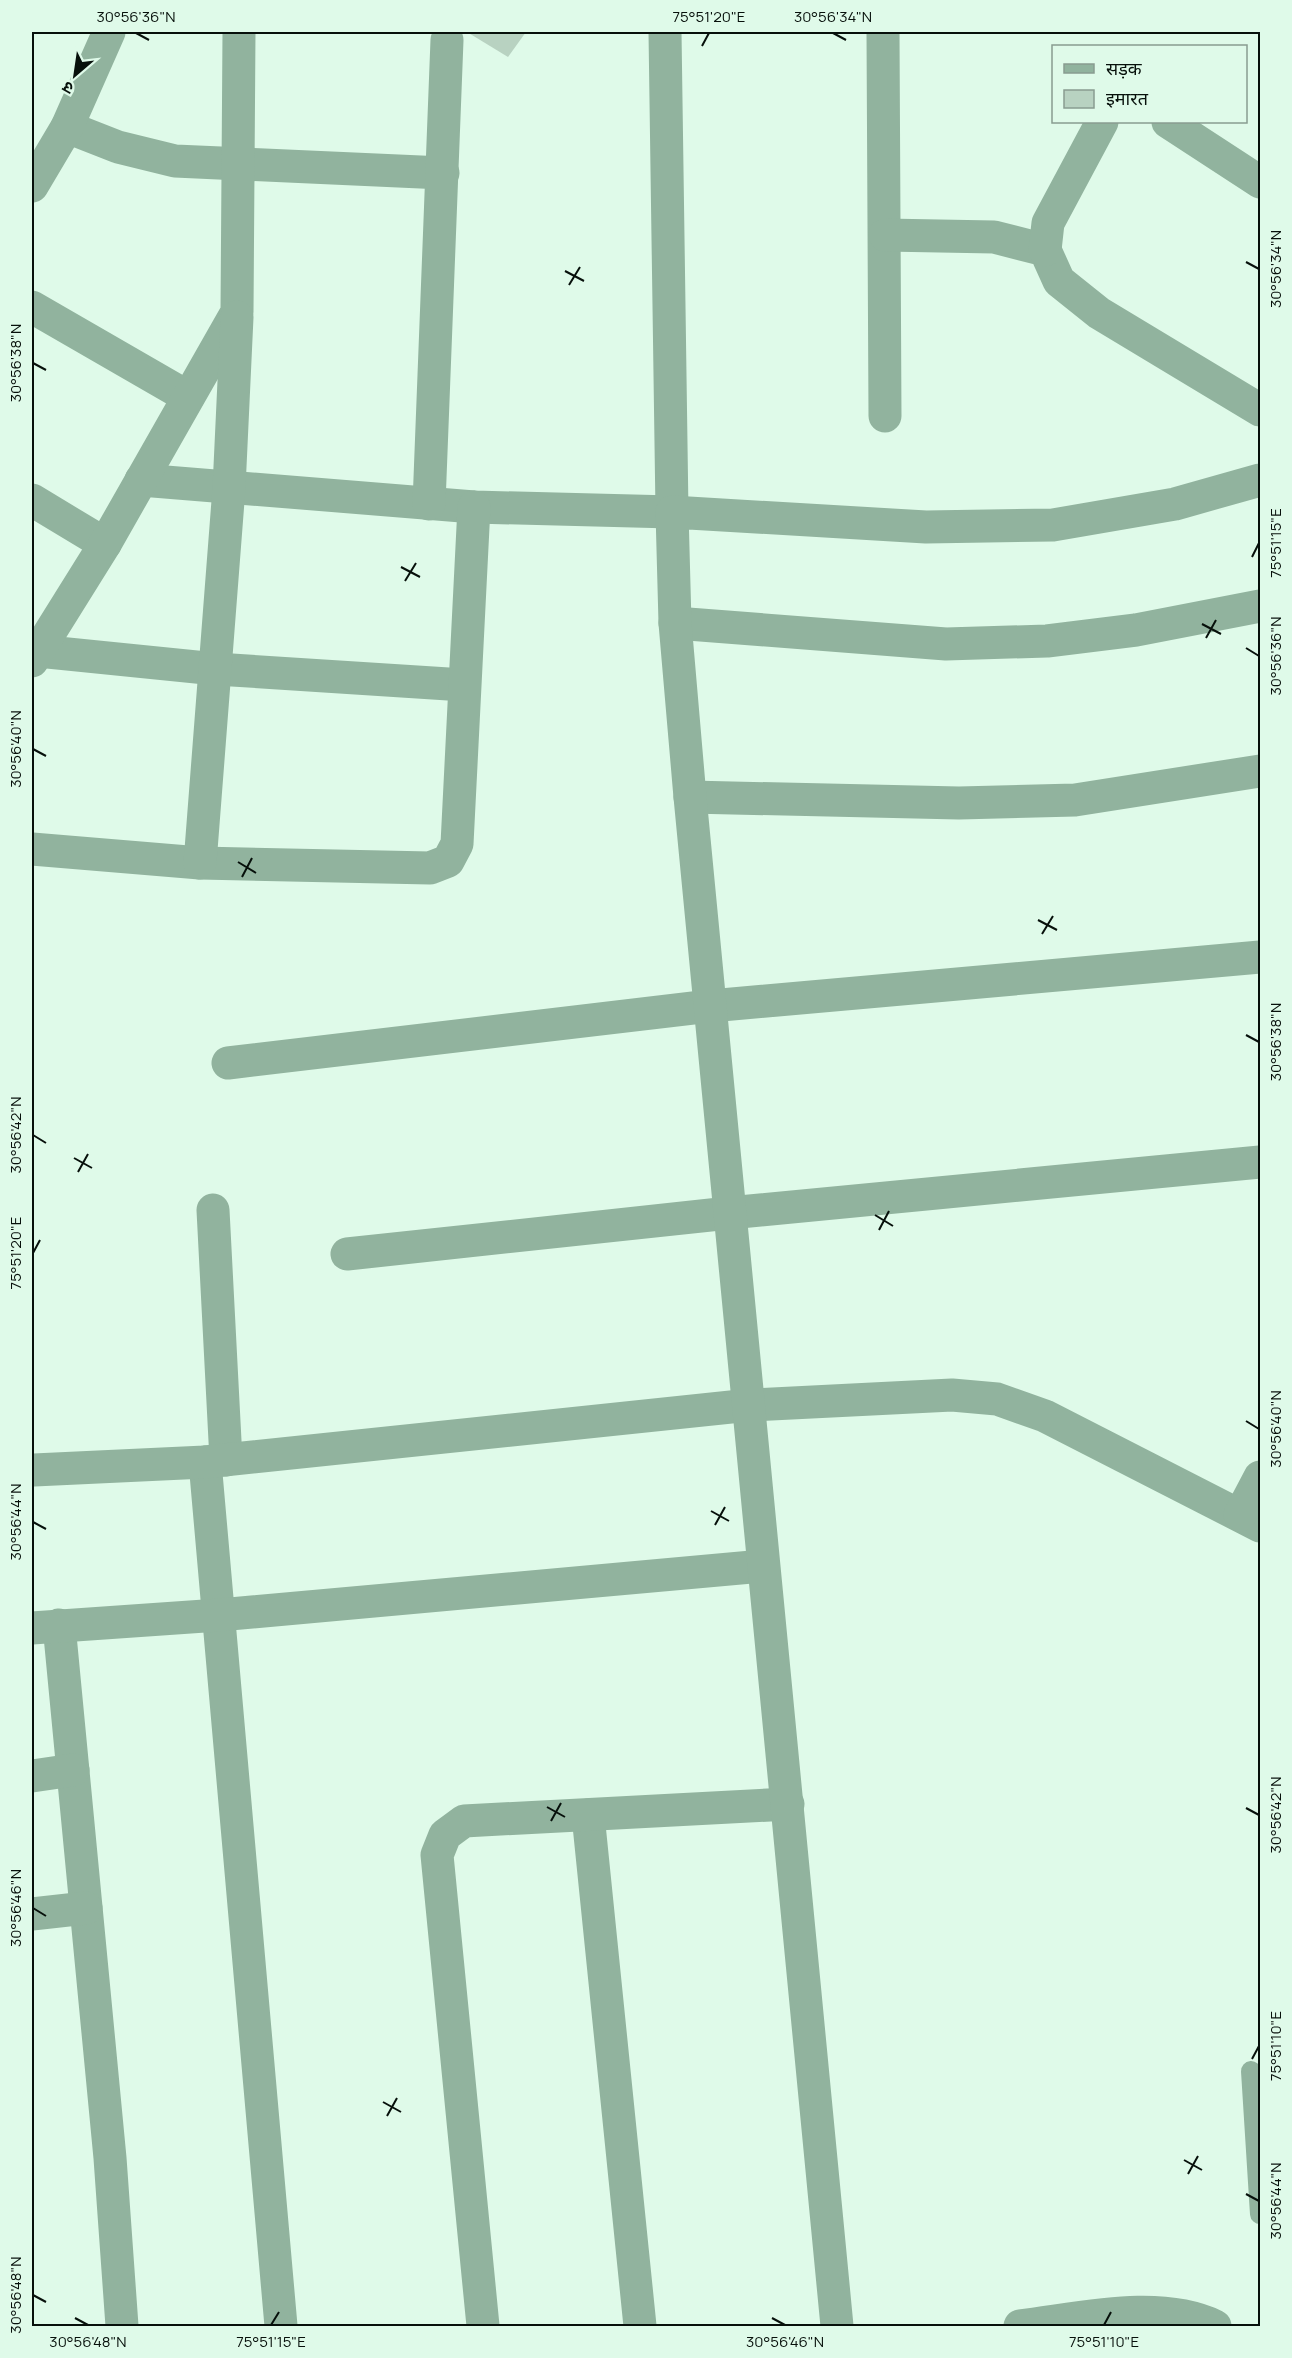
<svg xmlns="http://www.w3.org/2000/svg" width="1292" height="2358" font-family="Manrope,'Noto Sans Devanagari',sans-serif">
<rect width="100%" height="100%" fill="#dffae9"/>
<!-- building -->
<polygon fill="#b8d2c1" points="467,32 526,32 508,57"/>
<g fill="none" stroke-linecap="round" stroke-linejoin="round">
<!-- service -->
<polyline stroke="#91b39e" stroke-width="20" points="1251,2071 1260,2214"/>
<!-- minor -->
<g stroke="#91b39e" stroke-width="33">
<polyline points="883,32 885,416"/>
<polyline points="1168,122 1260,182"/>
<polyline points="67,127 118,147 175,161 443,173"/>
<polyline points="32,186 67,127 109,32"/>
<polyline points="885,235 994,237 1045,250 1059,281 1099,313 1260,410"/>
<polyline points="1045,250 1048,223 1102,122"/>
<polyline points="32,307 188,397"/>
<polyline points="141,480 474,507 672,512 665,32"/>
<polyline points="32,500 105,544"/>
<polyline points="429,504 447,40"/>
<polyline points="675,623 946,644 1047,641 1136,630 1260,606"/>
<polyline points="38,651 216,669 464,685"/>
<polyline points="32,661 105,544 237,312 239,32"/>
<polyline points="690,797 959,803 1075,800 1260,771"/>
<polyline points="32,849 200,863 430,868 448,861 457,844 474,507"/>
<polyline points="200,863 229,488 237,317"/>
<polyline points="228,1063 710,1006 1260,957"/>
<polyline points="213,1210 226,1460"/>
<polyline points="347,1254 729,1213 1260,1162"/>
<polyline points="205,1462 281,2326"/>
<polyline points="34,1470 205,1462 750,1405 952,1395 997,1399 1045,1416 1260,1526"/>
<polyline points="1240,1515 1260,1477"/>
<polyline points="59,1625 110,2158 122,2326"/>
<polyline points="32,1628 219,1615 763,1566"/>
<polyline points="32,1776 73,1770"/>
<polyline points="588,1815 640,2326"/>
<polyline points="32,1914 86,1908"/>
<polyline points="483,2326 437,1855 445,1835 464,1821 788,1804"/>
<polyline points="837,2326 690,797 675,623 672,512 926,527 1053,525 1175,504 1260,480"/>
<path d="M1020 2326C1079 2319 1159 2299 1215 2326"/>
</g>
</g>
<!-- ticks -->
<path fill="none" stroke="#07100b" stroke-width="2" d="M136 33 149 40M833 33 846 40M702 46 709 33M1246 262 1259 269M565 271 584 281M569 285 580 267M33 363 46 370M1252 557 1259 543M401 567 420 577M405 581 416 563M1202 624 1221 634M1206 638 1216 620M1246 648 1259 656M33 749 46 756M238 862 256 873M242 877 252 858M1038 920 1057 930M1042 934 1053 916M1246 1035 1259 1042M33 1135 46 1143M74 1158 92 1168M78 1172 88 1154M875 1215 893 1226M879 1230 889 1211M33 1253 40 1240M1246 1421 1259 1429M711 1511 729 1521M33 1522 46 1529M715 1525 725 1507M547 1807 565 1817M1246 1808 1259 1815M551 1821 561 1803M33 1908 46 1916M1252 2059 1259 2046M383 2102 401 2112M387 2116 397 2098M1184 2160 1202 2170M1188 2174 1198 2156M1246 2194 1259 2201M33 2295 46 2302M75 2318 88 2325M772 2318 785 2325M271 2325 279 2312M1104 2325 1111 2312"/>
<!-- border -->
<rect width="1292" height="2358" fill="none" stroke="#dffae9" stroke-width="66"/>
<!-- legend -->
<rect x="1052" y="45" width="195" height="78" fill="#dffae9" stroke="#899c90" stroke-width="1.5"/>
<rect x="1064" y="64" width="30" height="9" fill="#91b39e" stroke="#899c90" stroke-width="1.5"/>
<text x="1106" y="75" font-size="18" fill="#07100b">सड़क</text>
<rect x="1064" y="90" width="30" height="18" fill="#b8d2c1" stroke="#899c90" stroke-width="1.5"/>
<text x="1106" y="105" font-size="18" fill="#07100b">इमारत</text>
<!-- north arrow -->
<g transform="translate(75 75) rotate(209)" stroke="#dffae9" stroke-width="4.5" paint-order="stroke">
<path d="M0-4.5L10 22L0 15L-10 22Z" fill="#07100b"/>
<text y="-9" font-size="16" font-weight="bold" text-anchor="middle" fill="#07100b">उ</text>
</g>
<rect x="33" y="33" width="1226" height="2292" fill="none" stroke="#07100b" stroke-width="2"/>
<g font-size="15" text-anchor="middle" fill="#07100b">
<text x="136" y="22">30°56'36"N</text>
<text x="709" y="22">75°51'20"E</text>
<text x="833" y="22">30°56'34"N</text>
<text transform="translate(1276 269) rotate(-90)" y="5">30°56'34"N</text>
<text transform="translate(16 363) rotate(-90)" y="5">30°56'38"N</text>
<text transform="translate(1276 543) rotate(-90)" y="5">75°51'15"E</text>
<text transform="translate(1276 656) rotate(-90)" y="5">30°56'36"N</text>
<text transform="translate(16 749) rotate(-90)" y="5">30°56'40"N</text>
<text transform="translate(1276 1042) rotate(-90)" y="5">30°56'38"N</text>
<text transform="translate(16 1135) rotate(-90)" y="5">30°56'42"N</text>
<text transform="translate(16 1253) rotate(-90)" y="5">75°51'20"E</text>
<text transform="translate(1276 1429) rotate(-90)" y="5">30°56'40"N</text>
<text transform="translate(16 1522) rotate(-90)" y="5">30°56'44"N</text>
<text transform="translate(1276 1815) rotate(-90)" y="5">30°56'42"N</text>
<text transform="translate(16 1908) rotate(-90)" y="5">30°56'46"N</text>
<text transform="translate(1276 2046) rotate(-90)" y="5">75°51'10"E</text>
<text transform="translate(1276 2201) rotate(-90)" y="5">30°56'44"N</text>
<text transform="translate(16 2295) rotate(-90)" y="5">30°56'48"N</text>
<text x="88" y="2347">30°56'48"N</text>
<text x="271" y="2347">75°51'15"E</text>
<text x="785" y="2347">30°56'46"N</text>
<text x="1104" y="2347">75°51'10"E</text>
</g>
</svg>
